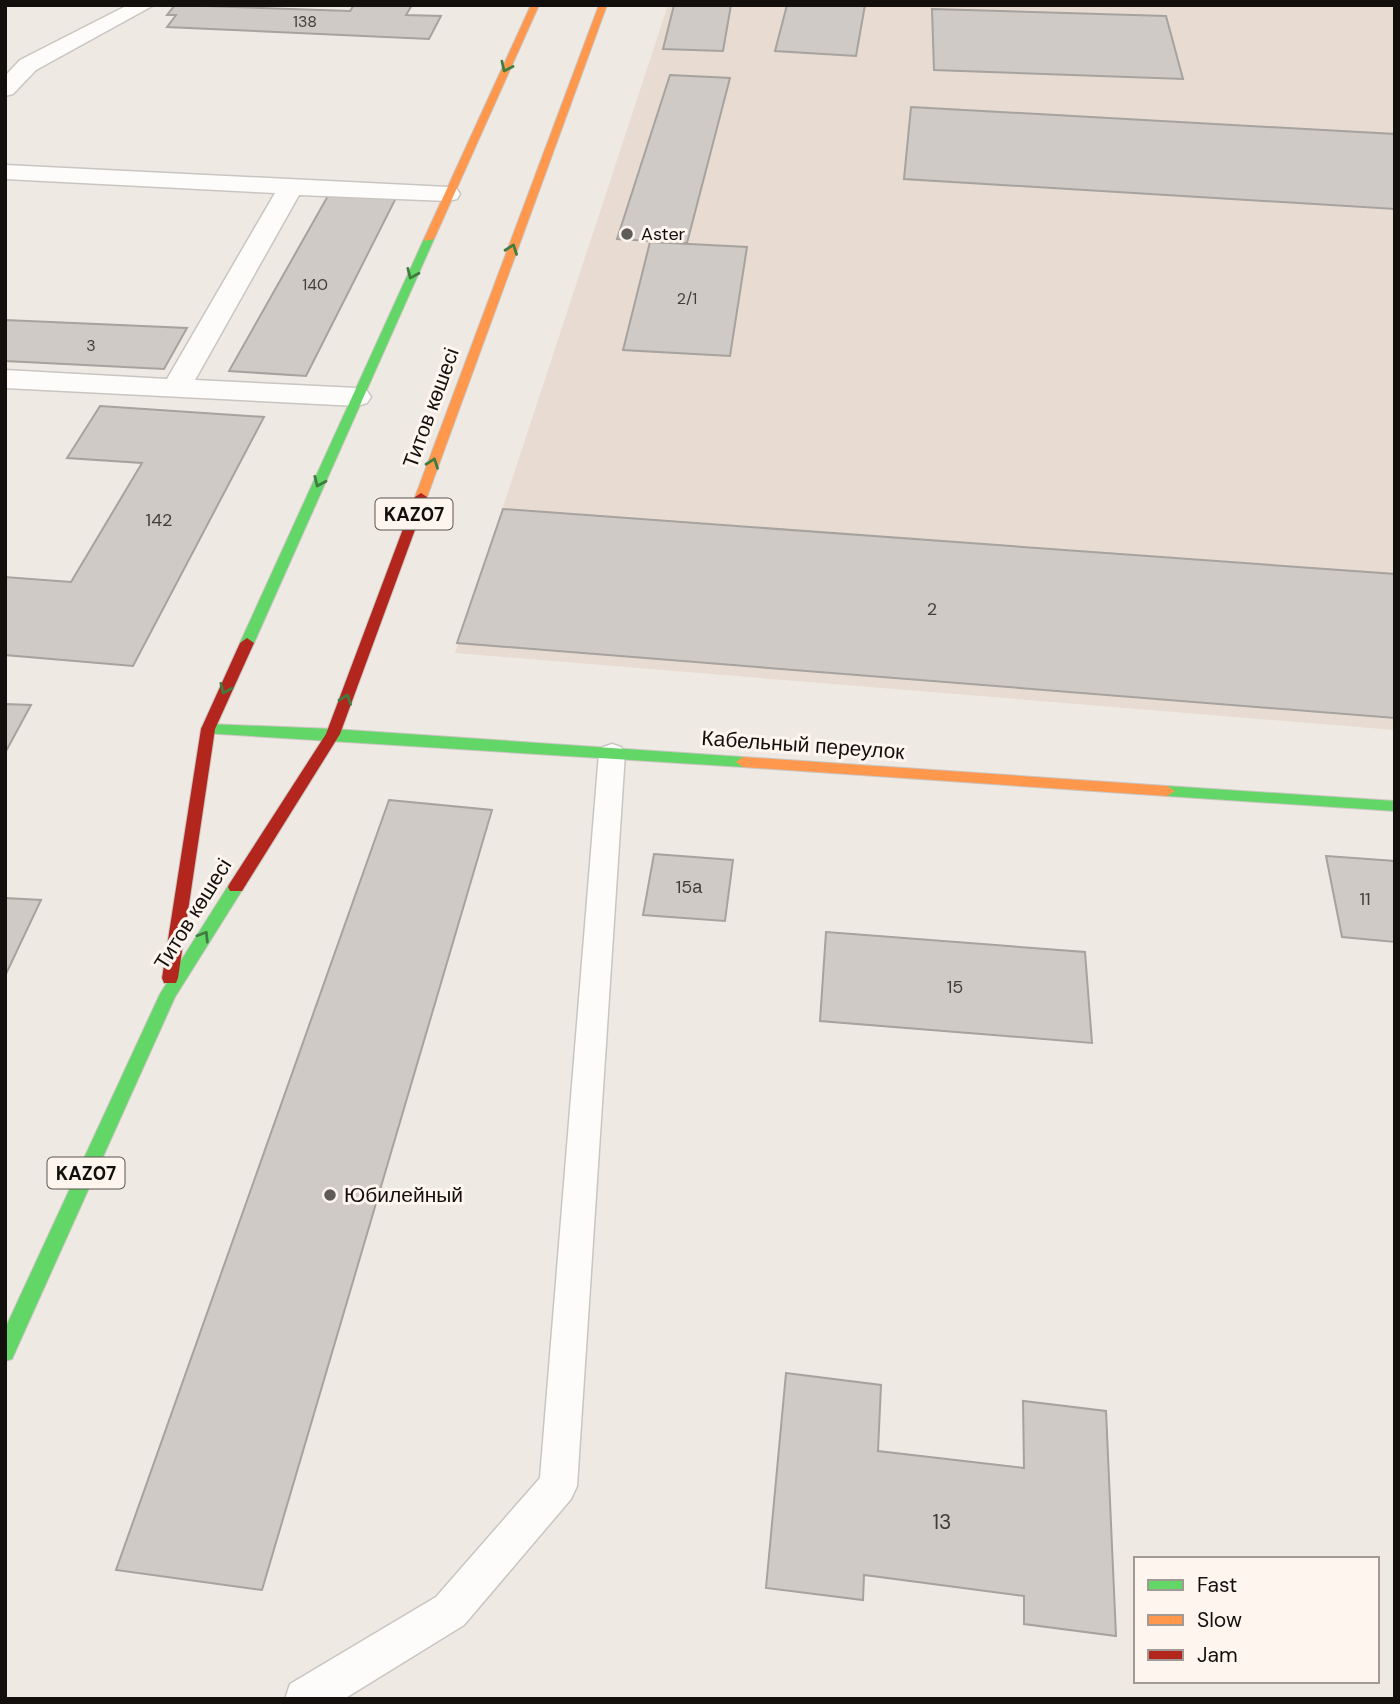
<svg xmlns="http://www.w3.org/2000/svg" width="1400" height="1704" font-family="'DM Sans',sans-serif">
<rect width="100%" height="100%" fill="#efe9e4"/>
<!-- built -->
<polygon fill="#e7dbd2" points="668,5 1395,5 1395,730 455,653"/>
<!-- building -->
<g fill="#cfcac6" stroke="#a6a29e" stroke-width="2">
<polygon points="175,5 350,11 354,5 412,5 406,15 441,16 429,39 167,27 176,15 167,15"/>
<polygon points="674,5 731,5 723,51 663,49"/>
<polygon points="787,5 865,5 856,56 775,51"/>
<polygon points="932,9 1166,16 1183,79 934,70"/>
<polygon points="670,75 730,78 687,243 617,239"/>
<polygon points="911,107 1395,134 1395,209 904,179"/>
<polygon points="329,194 396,198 306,376 229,371"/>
<polygon points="650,242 747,247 730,356 623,350"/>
<polygon points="5,320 187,328 164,369 5,361"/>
<polygon points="100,406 264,417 133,666 5,655 5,577 71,582 142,463 67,458"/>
<polygon points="503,509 1395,574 1395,718 457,643"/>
<polygon points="5,704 31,705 5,753"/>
<polygon points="389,800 492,810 262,1590 116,1570"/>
<polygon points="654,854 733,860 725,921 643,915"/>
<polygon points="1326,856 1395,861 1395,942 1342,937"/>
<polygon points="5,898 41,900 5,976"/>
<polygon points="826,932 1085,952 1092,1043 820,1021"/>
<polygon points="786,1373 881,1385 878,1451 1024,1468 1023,1401 1106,1411 1116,1636 1024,1624 1024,1596 864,1575 863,1600 766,1588"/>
</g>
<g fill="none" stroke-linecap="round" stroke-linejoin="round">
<defs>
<polygon id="lane" points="612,744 621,747 625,753 577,1486 571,1499 464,1625 344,1699 285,1699 290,1684 436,1597 540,1478 599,753 603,747"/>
<g id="street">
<polygon points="128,5 154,5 36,70 13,94 5,96 5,76 20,60"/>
<polygon points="5,165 448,187 457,189 460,194 457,199 448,201 299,195 195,380 357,388 367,391 371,397 367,403 357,406 5,388 5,370 167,379 275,193 5,179"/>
</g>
<g id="fast">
<polygon points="429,236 434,239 254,643 252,646 242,646 240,643 424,239"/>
<polygon points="208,724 333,729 743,757 750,762 743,767 203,733 201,729 203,725"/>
<polygon points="1167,786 1395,801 1395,811 1167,796 1159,791"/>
<polygon points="236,881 242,883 244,887 175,997 12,1359 5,1361 5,1329 160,994 230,883"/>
</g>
<g id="slow">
<polygon points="531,5 539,5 434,239 425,241 424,239"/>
<polygon points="599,5 607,5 427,497 421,501 417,500 415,497"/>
<polygon points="743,757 1167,786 1175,791 1167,796 743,767 736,762"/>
</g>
<g id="jam">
<polygon points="421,493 427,497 340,734 242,891 230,891 228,887 230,883 326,734 415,497"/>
<polygon points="247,638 254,643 215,729 178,978 176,983 164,983 162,978 201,729 240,643"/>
</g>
</defs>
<!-- lane casing -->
<use href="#lane" stroke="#c9c5c1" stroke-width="3"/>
<!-- street casing -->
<use href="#street" stroke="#c9c5c1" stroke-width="3"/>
<!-- fast casing -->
<use href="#fast" stroke="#c9c5c1" stroke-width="2"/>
<!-- slow casing -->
<use href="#slow" stroke="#c9c5c1" stroke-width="2"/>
<!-- jam casing -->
<use href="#jam" stroke="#c9c5c1" stroke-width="2"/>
<!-- lane -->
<use href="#lane" fill="#fdfcfb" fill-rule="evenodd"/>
<!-- street -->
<use href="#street" fill="#fdfcfb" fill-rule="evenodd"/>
<!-- fast -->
<use href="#fast" fill="#63d668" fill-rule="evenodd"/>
<!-- slow -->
<use href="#slow" fill="#ff974d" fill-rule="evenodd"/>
<!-- jam -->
<use href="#jam" fill="#b3261e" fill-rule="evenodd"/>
</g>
<!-- one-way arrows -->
<defs><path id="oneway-chevron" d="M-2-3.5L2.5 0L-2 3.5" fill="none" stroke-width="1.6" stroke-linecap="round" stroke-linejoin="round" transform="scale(1.75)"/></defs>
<g stroke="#3f7c3f">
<use href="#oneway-chevron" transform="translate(506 67) rotate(115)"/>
<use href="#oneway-chevron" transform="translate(512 249) rotate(-70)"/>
<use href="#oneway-chevron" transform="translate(412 274) rotate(114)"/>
<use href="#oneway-chevron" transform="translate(433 463) rotate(-70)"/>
<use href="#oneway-chevron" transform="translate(319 482) rotate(114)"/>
<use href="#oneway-chevron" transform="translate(225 689) rotate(114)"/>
<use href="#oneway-chevron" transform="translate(346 699) rotate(-70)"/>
<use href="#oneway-chevron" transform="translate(204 936) rotate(-58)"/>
</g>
<!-- markers -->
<g fill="#5f5b58" stroke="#fef5ef" stroke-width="2.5">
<circle cx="627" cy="234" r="7"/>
<circle cx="330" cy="1195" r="7"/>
</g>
<g text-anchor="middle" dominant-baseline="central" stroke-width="6" stroke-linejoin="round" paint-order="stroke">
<!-- far-number labels -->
<g font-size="16" fill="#413e3a">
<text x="305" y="21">138</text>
<text x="315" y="284">140</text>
<text x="687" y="298">2/1</text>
<text x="91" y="345">3</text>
</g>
<!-- far-poi labels -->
<g font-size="18" fill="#120f0c" stroke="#fef5ef" text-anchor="start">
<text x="641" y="234">Aster</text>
</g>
<!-- number labels -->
<g font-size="18" fill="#413e3a">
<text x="159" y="520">142</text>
<text x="932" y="609">2</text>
<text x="689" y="887">15а</text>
<text x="1365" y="899">11</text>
<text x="955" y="987">15</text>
</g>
<!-- shield labels -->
<g fill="#fef5ef" stroke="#595450" stroke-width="2">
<rect x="375.5" y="498.5" width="77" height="31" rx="5"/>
<rect x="47.5" y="1157.5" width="77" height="31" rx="5"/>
</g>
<g font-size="19" font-weight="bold" fill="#120f0c">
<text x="414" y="514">KAZ07</text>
<text x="86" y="1173">KAZ07</text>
</g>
<!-- street labels -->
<g font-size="21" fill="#120f0c" stroke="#fef5ef">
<text transform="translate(431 408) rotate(-70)">Титов көшесі</text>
<text transform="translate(803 745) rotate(4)">Кабельный переулок</text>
<text transform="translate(193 914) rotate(-58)">Титов көшесі</text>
</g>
<!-- poi labels -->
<g font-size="21" fill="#120f0c" stroke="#fef5ef" text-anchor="start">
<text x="344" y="1195">Юбилейный</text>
</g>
<!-- near-number labels -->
<g font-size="21" fill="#413e3a">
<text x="942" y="1522">13</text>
</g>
</g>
<!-- border -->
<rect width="1400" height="1704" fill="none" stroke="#120f0c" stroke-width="14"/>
<!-- legend -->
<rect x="1134" y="1557" width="245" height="126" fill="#fef5ef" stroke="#a09994" stroke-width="2"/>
<rect x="1148" y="1580" width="35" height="10" fill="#63d668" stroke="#a09994" stroke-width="2"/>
<text x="1197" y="1592" font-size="21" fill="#120f0c">Fast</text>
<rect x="1148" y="1615" width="35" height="10" fill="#ff974d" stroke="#a09994" stroke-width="2"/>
<text x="1197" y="1627" font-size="21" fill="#120f0c">Slow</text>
<rect x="1148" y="1650" width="35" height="10" fill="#b3261e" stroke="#a09994" stroke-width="2"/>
<text x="1197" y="1662" font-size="21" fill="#120f0c">Jam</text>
</svg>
